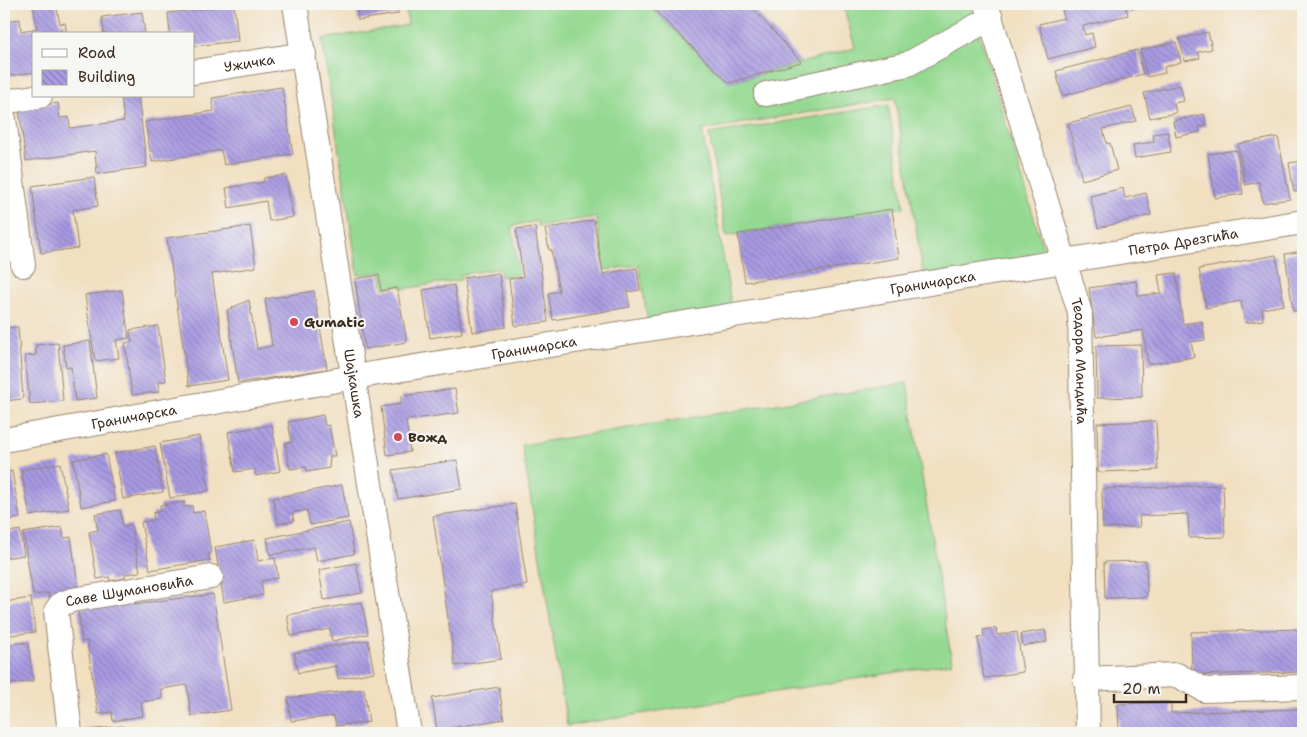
<svg xmlns="http://www.w3.org/2000/svg" width="1307" height="737" font-family="'Shantell Sans',sans-serif">
<defs>
<pattern id="building-back-hatch" width="6" height="6" patternUnits="userSpaceOnUse" patternTransform="scale(1.25)"><rect width="6" height="6" fill="#a89ae3"/><path d="M-1 5l2 2M0 0l6 6M5-1l2 2" fill="none" stroke="#8a7eb7"/></pattern>
</defs>
<rect width="100%" height="100%" fill="#f6f6f2"/>
<filter id="ink" filterUnits="userSpaceOnUse"><feTurbulence type="fractalNoise" baseFrequency=".02" numOctaves="2"/><feDisplacementMap in="SourceGraphic" scale="10" xChannelSelector="R" yChannelSelector="G"/><feConvolveMatrix kernelMatrix="1 2 1 2 8 2 1 2 1" color-interpolation-filters="sRGB"/></filter>
<filter id="wash" filterUnits="userSpaceOnUse"><feTurbulence type="fractalNoise" baseFrequency=".0096" numOctaves="4" result="noise"/><feDisplacementMap in="SourceGraphic" scale="20" xChannelSelector="R" yChannelSelector="G"/><feGaussianBlur stdDeviation="1.12" result="paint"/><feColorMatrix in="noise" values="0 0 0 0 0 0 0 0 0 0 0 0 0 0 0 0 0 1.4 0 .05"/><feComposite in="paint" operator="in"/></filter>
<g filter="url(#wash)">
<rect width="100%" height="100%" fill="#f1dfc0"/>
<!-- grass -->
<g fill="#94d991" stroke="#688258">
<polygon points="405,4 647,4 729,83 855,48 843,4 970,4 1046,258 924,279 895,98 702,130 732,309 648,324 639,265 605,270 596,217 538,226 537,221 512,226 519,274 501,277 500,268 460,275 461,280 402,289 401,285 384,288 381,272 358,275 322,39 408,25"/>
<polygon points="888,105 904,207 726,236 709,134"/>
<polygon points="907,383 952,663 567,726 522,445"/>
</g>
<g id="blocks">
<!-- building -->
<g fill="url(#building-back-hatch)">
<polygon points="33,4 56,4 60,24 65,23 67,34 34,34 34,72 4,77 4,21 20,19 21,31 37,28"/>
<polygon points="356,4 397,4 398,14 358,20"/>
<polygon points="648,4 749,4 801,62 729,83"/>
<polygon points="1061,4 1125,4 1128,15 1083,26 1085,35 1092,33 1095,47 1048,59 1039,24 1064,18"/>
<polygon points="1131,4 1153,4 1153,5 1132,9"/>
<polygon points="234,5 238,41 194,46 194,34 170,34 168,13"/>
<polygon points="142,12 145,34 104,34 102,17"/>
<polygon points="1208,32 1212,49 1198,52 1200,58 1185,61 1179,39"/>
<polygon points="1176,42 1181,62 1164,67 1165,73 1147,77 1140,50"/>
<polygon points="1137,50 1143,74 1062,96 1056,71"/>
<polygon points="1180,85 1184,101 1174,103 1176,113 1150,118 1144,93"/>
<polygon points="282,87 293,154 224,165 221,150 152,162 145,122 214,111 212,98"/>
<polygon points="121,96 138,96 147,167 97,174 95,151 26,161 19,109 58,103 60,118 69,117 70,128 124,121"/>
<polygon points="1132,107 1136,121 1103,129 1107,144 1110,143 1117,170 1082,180 1068,123"/>
<polygon points="1204,114 1206,126 1199,127 1200,132 1176,137 1173,121"/>
<polygon points="1168,132 1171,152 1135,158 1133,145 1154,142 1153,134"/>
<polygon points="1278,137 1290,199 1263,203 1259,182 1245,185 1238,144"/>
<polygon points="1237,150 1243,194 1215,198 1208,154"/>
<polygon points="1303,161 1303,191 1294,192 1289,163"/>
<polygon points="286,175 293,217 269,221 266,201 229,208 226,188 264,182 264,178"/>
<polygon points="94,177 98,206 73,210 78,248 41,253 32,186"/>
<polygon points="1123,188 1125,198 1146,193 1151,215 1098,228 1090,196"/>
<polygon points="892,209 899,258 745,282 738,234"/>
<polygon points="594,220 603,274 637,268 640,290 627,292 630,307 553,320 548,293 559,291 551,249 549,250 545,229"/>
<polygon points="250,226 256,267 212,274 228,380 189,386 167,238"/>
<polygon points="535,227 548,322 515,326 509,279 523,277 516,229"/>
<polygon points="1303,251 1303,309 1293,311 1285,254"/>
<polygon points="1276,255 1284,305 1262,309 1263,320 1245,323 1241,301 1206,308 1199,269"/>
<polygon points="499,273 506,327 472,332 464,278"/>
<polygon points="1176,273 1183,324 1202,321 1205,340 1191,342 1194,357 1148,364 1143,330 1096,337 1089,288 1136,281 1138,296 1161,293 1158,275"/>
<polygon points="379,275 381,291 397,288 407,342 365,349 355,279"/>
<polygon points="454,285 462,333 430,338 423,290"/>
<polygon points="122,290 129,338 116,340 119,358 95,361 85,295"/>
<polygon points="314,291 327,369 238,383 227,310 249,300 257,349 272,346 265,299"/>
<polygon points="158,326 166,381 158,382 159,392 132,395 125,343 132,342 130,330"/>
<polygon points="18,327 23,399 4,401 4,328"/>
<polygon points="90,341 97,398 75,401 71,367 66,368 63,345"/>
<polygon points="58,343 63,401 30,404 25,356 36,355 36,345"/>
<polygon points="1141,345 1142,397 1097,398 1096,346"/>
<polygon points="455,389 459,413 406,420 410,452 387,455 381,407 401,404 401,396"/>
<polygon points="323,415 325,426 329,425 335,456 330,456 329,468 307,472 306,467 290,469 285,443 292,442 288,422"/>
<polygon points="1156,421 1158,470 1098,472 1097,423"/>
<polygon points="272,425 280,471 256,476 255,469 235,472 228,432"/>
<polygon points="199,436 209,491 170,498 160,443"/>
<polygon points="155,446 163,492 123,499 115,453"/>
<polygon points="106,454 115,501 81,507 73,460"/>
<polygon points="457,460 462,489 398,499 393,470"/>
<polygon points="60,463 69,509 30,516 21,470"/>
<polygon points="12,471 20,518 4,521 4,473"/>
<polygon points="342,485 348,518 310,525 307,510 292,513 294,521 278,524 273,498"/>
<polygon points="1223,485 1225,537 1189,538 1188,514 1139,516 1140,527 1103,528 1102,489"/>
<polygon points="184,502 184,507 192,506 193,513 204,511 211,553 208,554 210,560 150,570 141,522 154,520 153,513 161,511 160,505"/>
<polygon points="515,504 527,585 491,591 501,659 455,666 433,516"/>
<polygon points="120,510 123,526 131,525 140,572 125,574 125,578 110,581 109,577 97,579 89,532 98,530 95,514"/>
<polygon points="349,522 354,554 317,561 314,547 270,555 267,538"/>
<polygon points="62,527 64,538 71,537 78,585 76,590 70,594 49,597 49,593 33,595 23,533"/>
<polygon points="20,530 24,555 4,558 4,533"/>
<polygon points="255,540 258,561 275,558 278,578 261,581 263,595 224,602 215,547"/>
<polygon points="1146,561 1147,597 1105,598 1104,562"/>
<polygon points="356,563 362,593 324,600 319,570"/>
<polygon points="4,583 8,601 4,601"/>
<polygon points="213,594 231,710 191,716 187,685 161,689 162,699 141,702 143,716 113,721 112,712 98,714 87,641 82,642 78,609 134,601 134,604"/>
<polygon points="31,598 35,632 4,636 4,602"/>
<polygon points="362,602 368,634 332,641 330,629 291,636 287,615"/>
<polygon points="996,628 997,635 1017,632 1023,672 984,678 978,638 984,637 983,630"/>
<polygon points="1303,629 1303,672 1192,675 1191,632"/>
<polygon points="1045,630 1047,642 1023,646 1021,634"/>
<polygon points="368,640 374,672 338,679 336,666 298,673 294,653"/>
<polygon points="28,642 33,681 4,685 4,645"/>
<polygon points="499,687 504,719 437,730 432,698"/>
<polygon points="364,689 369,722 336,726 334,716 291,721 288,698"/>
<polygon points="1171,702 1171,713 1303,709 1303,733 1119,733 1118,704"/>
<polygon points="123,726 124,733 89,733 88,730"/>
</g>
</g>
</g>
<g filter="url(#ink)">
<use href="#blocks" fill-opacity="0" stroke="#96846f" stroke-width="1"/>
<g fill="none" stroke-linecap="round" stroke-linejoin="round">
<defs>
<g id="minor">
<path id="s1" d="M295 4 409 733"/>
<path id="s2" d="M986 4 1080 313 1088 733"/>
<path id="s3" d="M194 72 304 54"/>
<polyline points="766,94 908,64 991,18"/>
<polyline points="4,102 40,96"/>
<polyline points="4,119 23,265"/>
<path id="s4" d="M4 440 354 377 1303 222"/>
<polyline points="1085,679 1177,675 1205,690 1301,687"/>
<path id="s5" d="M70 733 56 611 61 604 72 600 211 577"/>
</g>
</defs>
<!-- minor casing -->
<use href="#minor" stroke="#96846f" stroke-width="26"/>
<!-- minor -->
<use href="#minor" stroke="#fff" stroke-width="24"/>
</g>
</g>
<!-- markers -->
<g fill="#d1495b" stroke="#f6f6f2" stroke-width="2">
<circle cx="294" cy="322" r="5"/>
<circle cx="398" cy="437" r="5"/>
</g>
<g text-anchor="middle" dominant-baseline="central" stroke-width="4" stroke-linejoin="round" paint-order="stroke">
<!-- street labels -->
<g font-size="14" fill="#3b2a1e" stroke="#f6f6f2">
<text stroke="none"><textPath href="#s3" startOffset="56">Ужичка</textPath></text>
<text stroke="none"><textPath href="#s4" startOffset="1196">Петра Дрезгића</textPath></text>
<text stroke="none"><textPath href="#s4" startOffset="942">Граничарска</textPath></text>
<text stroke="none"><textPath href="#s4" startOffset="538">Граничарска</textPath></text>
<text stroke="none"><textPath href="#s2" startOffset="371">Теодора Мандића</textPath></text>
<text stroke="none"><textPath href="#s1" startOffset="384">Шајкашка</textPath></text>
<text stroke="none"><textPath href="#s4" startOffset="132">Граничарска</textPath></text>
<text stroke="none"><textPath href="#s5" startOffset="201">Саве Шумановића</textPath></text>
</g>
<!-- poi labels -->
<g font-size="14" font-weight="bold" fill="#3b2a1e" stroke="#f6f6f2" text-anchor="start">
<text x="304" y="322">Gumatic</text>
<text x="408" y="437">Вожд</text>
</g>
</g>
<!-- margin -->
<rect width="1307" height="737" fill="none" stroke="#f6f6f2" stroke-width="20"/>
<!-- legend -->
<rect x="32" y="32" width="162" height="65" fill="#f6f6f2" stroke="#aba49d"/>
<rect x="42" y="49" width="25" height="8" fill="#ffffff" stroke="#aba49d"/>
<text x="78" y="58" font-size="15" fill="#3b2a1e">Road</text>
<rect x="42" y="70" width="25" height="15" fill="url(#building-back-hatch)" stroke="#aba49d"/>
<text x="78" y="82" font-size="15" fill="#3b2a1e">Building</text>
<!-- scale -->
<path d="M1114 694v8h72v-8" fill="none" stroke="#3b2a1e" stroke-width="2.5"/>
<text x="1122" y="694" font-size="15" fill="#3b2a1e" stroke="#f6f6f2" stroke-width="4" paint-order="stroke">20 m</text>
</svg>
